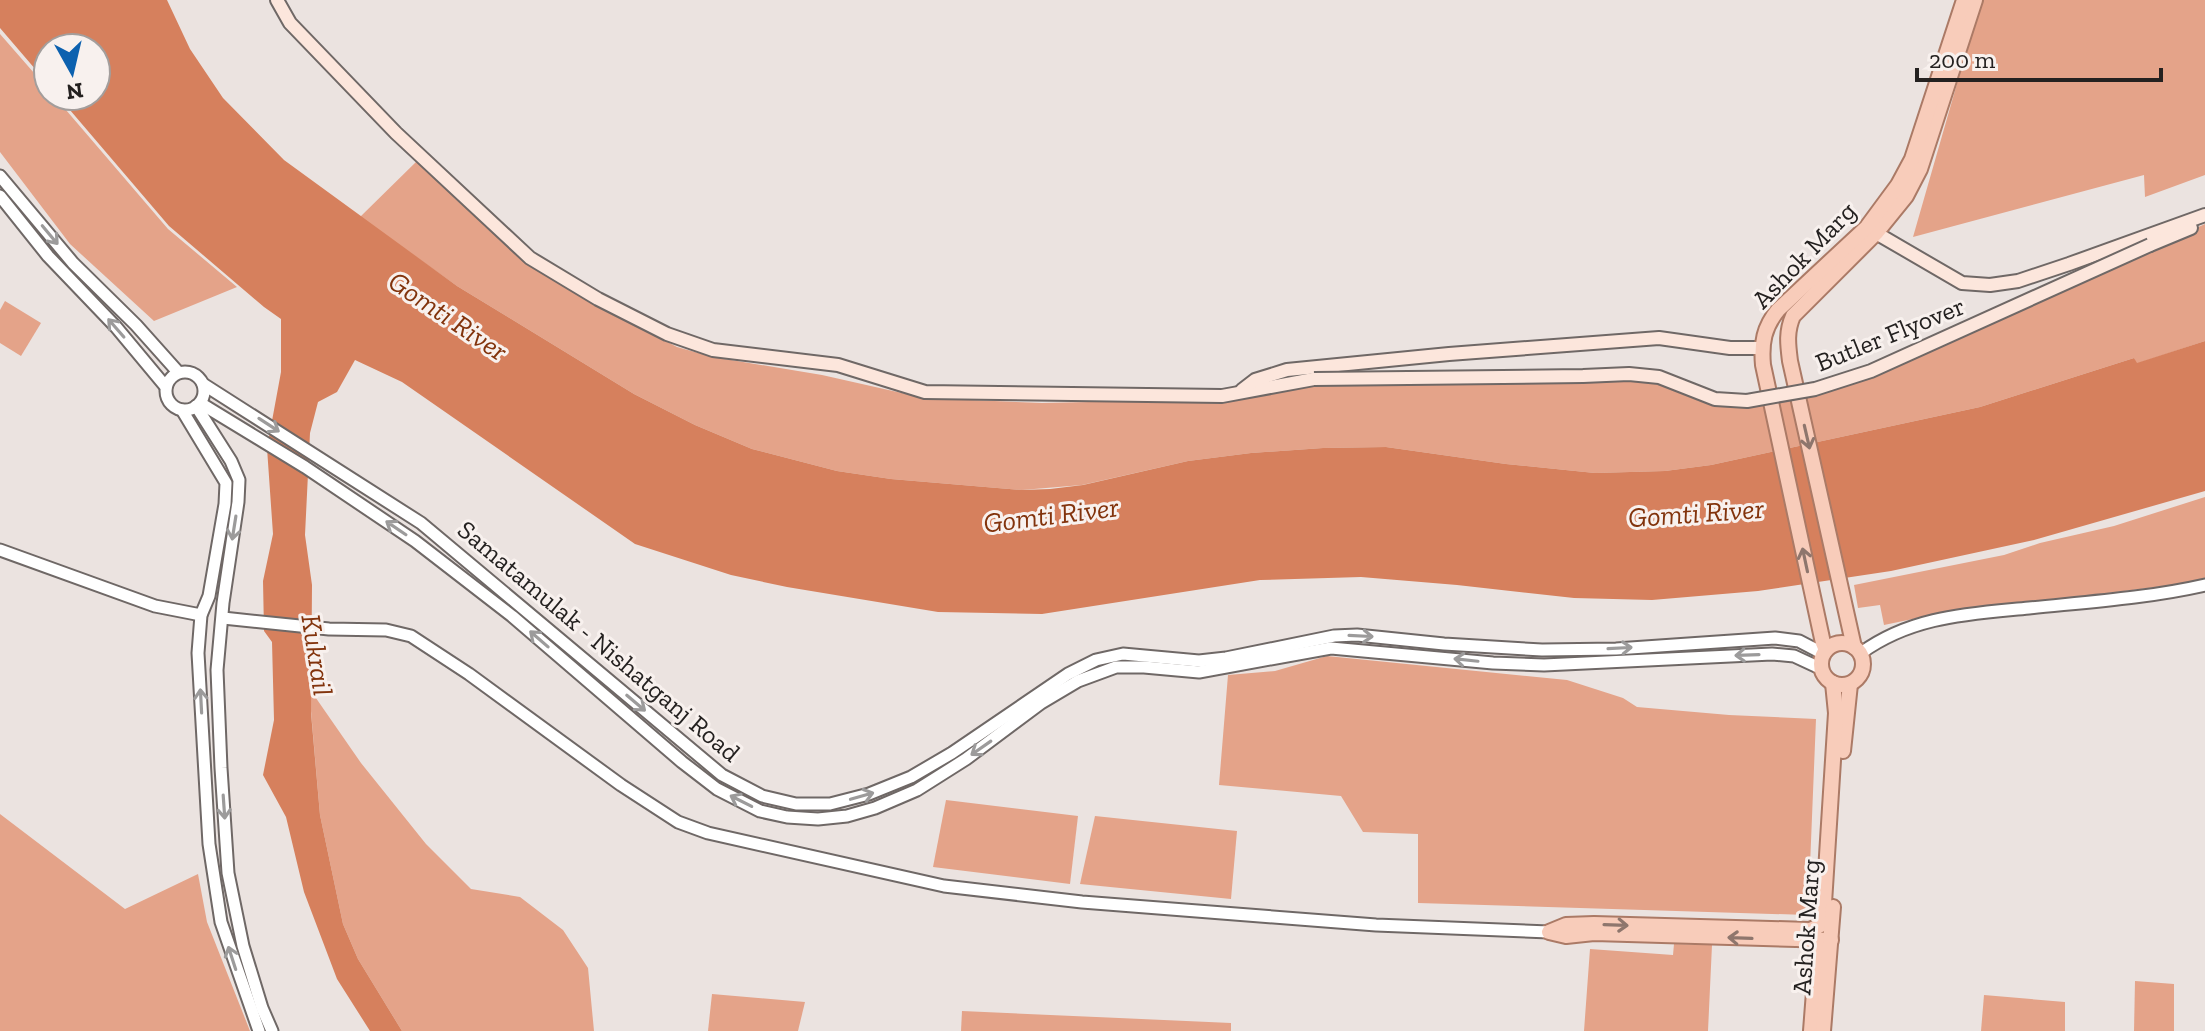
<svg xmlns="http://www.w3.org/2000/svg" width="2205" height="1031" font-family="'Zilla Slab',serif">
<rect width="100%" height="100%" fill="#ebe3e0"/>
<!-- green -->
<g fill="#e4a389">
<polygon points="1981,0 2205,0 2205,175 2145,197 2144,175 1913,237"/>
<polygon points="0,34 48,89 48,96 54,96 168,229 237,287 154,321 70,244 0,152"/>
<polygon points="417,161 509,248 531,265 594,303 677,347 713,357 822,375 924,398 1042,403 1230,399 1309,383 1640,373 1734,401 1826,385 2090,276 2205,224 2205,341 2136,364 2134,358 1980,407 1711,465 1665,471 1595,473 1506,464 1386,447 1323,448 1251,453 1188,461 1082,485 1022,490 891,479 837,471 752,449 695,425 634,394 457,286 360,217"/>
<polygon points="5,301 41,323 21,356 0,343 0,310"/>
<polygon points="2205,497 2205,581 1932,615 1884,625 1880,605 1858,608 1854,585 2004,555 2040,543 2114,526"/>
<polygon points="1327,656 1567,680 1623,698 1637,707 1729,715 1816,719 1808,915 1418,903 1418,834 1363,832 1341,796 1219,785 1228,675 1275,671"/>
<polygon points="309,688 361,763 426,844 471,889 520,897 563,930 588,968 594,1031 402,1031 358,959 343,924 320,815"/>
<polygon points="946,800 1078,816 1070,884 933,867"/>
<polygon points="0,814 125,909 198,874 207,922 250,1031 0,1031"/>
<polygon points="1095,816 1237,831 1231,899 1080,884"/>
<polygon points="1674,944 1712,945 1708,1031 1584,1031 1590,949 1673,955"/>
<polygon points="2135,981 2174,984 2174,1031 2134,1031"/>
<polygon points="712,994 805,1002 798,1031 708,1031"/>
<polygon points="1984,995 2065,1002 2065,1031 1981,1031"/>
<polygon points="962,1011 1231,1023 1231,1031 961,1031"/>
</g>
<!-- water -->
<polygon fill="#d6805d" points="0,0 167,0 190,49 223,98 284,160 457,286 634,394 695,425 752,449 837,471 891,479 1022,490 1050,489 1083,485 1188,461 1251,453 1323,448 1386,447 1506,464 1595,473 1665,471 1711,465 1980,407 2134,358 2137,363 2205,341 2205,491 2034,540 1891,571 1758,591 1652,600 1574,598 1457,585 1361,577 1260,580 1042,614 938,612 787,587 731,575 635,544 402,382 355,360 337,392 318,402 310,433 305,535 312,585 311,713 320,815 343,924 358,959 402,1031 370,1031 337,979 304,892 286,817 263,775 274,720 272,642 264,631 263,581 273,534 267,448 281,372 281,319 264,307 169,226 58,96 96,96 96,48 48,48 48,84 0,28"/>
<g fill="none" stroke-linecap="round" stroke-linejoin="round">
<defs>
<g id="tertiary">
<polyline points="0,176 73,263 136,325 178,372"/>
<polyline points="0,196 48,256 116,327 166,387"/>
<circle cx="185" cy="391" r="19"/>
<polyline points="203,384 421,523 722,775 762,796 796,804 830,804 869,794 911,777 952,753 1068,674 1096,660 1123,654 1199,661 1226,658 1334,636 1357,635 1444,644 1542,650 1616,649 1775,638 1799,641 1824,654"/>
<polyline points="200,403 305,467 415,541 512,616 682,762 717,789 760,811 787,817 818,819 847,816 875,808 917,790 966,759 1041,703 1078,681 1116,667 1144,667 1199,672 1331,648 1493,663 1544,665 1772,654 1794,656 1822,669"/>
<polyline points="196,406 231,461 239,480 238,502 223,603 217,670 221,768 228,873 243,946 262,1008 272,1031"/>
<polyline points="182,410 226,483 225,504 209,596 201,615 198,653 209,844 221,922 259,1031"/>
<polyline points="0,550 155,606 201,615"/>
<polyline points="223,618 329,629 386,630 411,636 469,674 621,785 678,822 708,833 944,886 1082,902 1376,925 1549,932"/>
<path d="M1861 653C1912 616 1968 614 2029 608 2087 602 2148 598 2205 585"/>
</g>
<g id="secondary">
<polyline points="277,0 290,23 396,133 530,258 598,299 667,334 713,350 838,365 925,392 1222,396 1314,379"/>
<polyline points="1876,233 1962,283 1990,285 2018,281 2069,264 2205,215"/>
<polyline points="2150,245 2191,228"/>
<polyline points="1242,390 1255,380 1287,370 1449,354 1659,338 1730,348 1761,348"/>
</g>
<g id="primary">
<circle cx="1842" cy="664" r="21"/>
<path d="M1854 647 1790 361C1788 345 1786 332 1793 316L1876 233 1906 196 1920 169 1975 0"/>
<path d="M1826 650 1823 643 1763 365C1761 343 1764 327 1778 310L1867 227 1898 185 1912 159 1964 0"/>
<polyline points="1843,751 1850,684"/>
<polyline points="1831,940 1594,933 1566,936 1549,932 1566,925 1594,924 1810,930 1821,925 1823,919 1836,713 1833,683"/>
<polyline points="1811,1031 1818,940"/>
<polyline points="1823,1031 1833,907"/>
</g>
</defs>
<!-- tertiary casing -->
<use href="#tertiary" stroke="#6f6866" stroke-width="15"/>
<!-- secondary casing -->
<use href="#secondary" stroke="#6f6866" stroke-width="16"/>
<!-- primary casing -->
<use href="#primary" stroke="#ab7a66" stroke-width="18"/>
<!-- tertiary -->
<use href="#tertiary" stroke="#fff" stroke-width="11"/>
<!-- secondary -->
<use href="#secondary" stroke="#fce6dc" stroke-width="12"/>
<!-- primary -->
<use href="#primary" stroke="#f8ccba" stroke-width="14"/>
<defs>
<polyline id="secondary-bridge" points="1314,379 1583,376 1629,374 1659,377 1715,399 1747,401 1815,389 1871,371 2150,245"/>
</defs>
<!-- secondary-bridge casing -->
<use href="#secondary-bridge" stroke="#6f6866" stroke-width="16" stroke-linecap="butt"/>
<!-- secondary-bridge -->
<use href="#secondary-bridge" stroke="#fce6dc" stroke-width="12"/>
</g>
<!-- one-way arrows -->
<defs><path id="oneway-shaft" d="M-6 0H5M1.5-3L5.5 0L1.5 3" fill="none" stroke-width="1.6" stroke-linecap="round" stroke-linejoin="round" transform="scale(2)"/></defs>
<g stroke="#9c9b9b">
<use href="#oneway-shaft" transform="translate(50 235) rotate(50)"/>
<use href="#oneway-shaft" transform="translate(116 328) rotate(-131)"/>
<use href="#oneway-shaft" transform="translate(269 425) rotate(33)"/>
<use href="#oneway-shaft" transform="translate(234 528) rotate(99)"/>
<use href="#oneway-shaft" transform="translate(396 528) rotate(-146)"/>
<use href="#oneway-shaft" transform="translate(1361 636) rotate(3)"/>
<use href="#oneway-shaft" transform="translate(539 639) rotate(-139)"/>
<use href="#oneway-shaft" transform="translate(1620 648) rotate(-3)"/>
<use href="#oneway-shaft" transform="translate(1747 655) rotate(178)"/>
<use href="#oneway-shaft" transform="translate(1466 660) rotate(-174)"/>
<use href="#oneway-shaft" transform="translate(201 701) rotate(-93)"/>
<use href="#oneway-shaft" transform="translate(636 703) rotate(40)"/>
<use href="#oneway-shaft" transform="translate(981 748) rotate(145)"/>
<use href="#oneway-shaft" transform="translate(862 796) rotate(-16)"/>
<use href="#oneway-shaft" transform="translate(741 801) rotate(-153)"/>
<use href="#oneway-shaft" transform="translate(224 807) rotate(86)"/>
<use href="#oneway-shaft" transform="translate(232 958) rotate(-108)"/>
</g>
<g stroke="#8e766d">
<use href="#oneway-shaft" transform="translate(1807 437) rotate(77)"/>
<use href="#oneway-shaft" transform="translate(1805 560) rotate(-102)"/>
<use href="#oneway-shaft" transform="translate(1616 925) rotate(2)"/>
<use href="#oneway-shaft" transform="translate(1740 938) rotate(-178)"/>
</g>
<g text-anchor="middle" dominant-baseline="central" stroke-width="6" stroke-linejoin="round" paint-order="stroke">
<!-- street labels -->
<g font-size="26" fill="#242120" stroke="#f8f1ee">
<text transform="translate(1804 255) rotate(-46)">Ashok Marg</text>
<text transform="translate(1890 334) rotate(-22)">Butler Flyover</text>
<text transform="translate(599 641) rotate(40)">Samatamulak - Nishatganj Road</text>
<text transform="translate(1806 927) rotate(-86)">Ashok Marg</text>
</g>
<!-- water labels -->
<g font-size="28" font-style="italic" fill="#82330c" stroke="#f8f1ee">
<text transform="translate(448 316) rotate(34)">Gomti River</text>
<text transform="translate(1696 513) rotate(-4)">Gomti River</text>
<text transform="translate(1051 515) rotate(-7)">Gomti River</text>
<text transform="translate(317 655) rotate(81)">Kukrail</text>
</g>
</g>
<!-- north arrow -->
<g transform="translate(72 72) rotate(172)"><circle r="38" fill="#f8f1ee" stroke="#a39e9c" stroke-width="2"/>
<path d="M0-6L14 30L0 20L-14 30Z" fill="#0c61af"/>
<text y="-12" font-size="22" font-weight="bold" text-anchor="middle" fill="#242120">N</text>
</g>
<!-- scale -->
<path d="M1917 68v12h244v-12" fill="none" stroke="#242120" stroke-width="4"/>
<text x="1929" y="68" font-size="24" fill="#242120" stroke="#f8f1ee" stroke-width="6" paint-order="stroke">200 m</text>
</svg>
